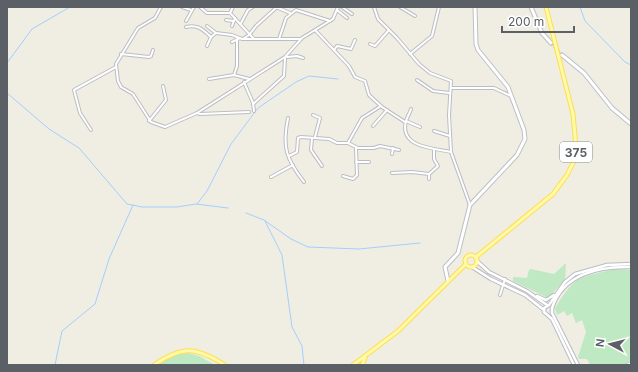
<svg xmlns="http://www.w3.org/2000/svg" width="638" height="372" font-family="Inter,sans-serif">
<rect width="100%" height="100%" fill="#f0eee3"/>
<!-- green -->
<g fill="#bee9c2">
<polygon points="566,263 565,280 548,298 513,281 513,277 527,278 529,270 531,269 554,274"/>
<path d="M614 269 631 270V360L624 365H590L587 359H579L578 357 586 332 582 320 576 323 572 313 567 316 564 311 557 315 555 308C577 274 576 279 614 269Z"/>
<polygon points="188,353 199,356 215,365 158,365 175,355"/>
</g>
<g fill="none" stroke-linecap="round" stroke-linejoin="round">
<!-- stream -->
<g stroke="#a4ceff" stroke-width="1">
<polyline points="580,7 585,21 625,62 631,65"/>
<polyline points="7,63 32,29 70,7"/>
<polyline points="7,93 49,129 79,148 127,204 142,207 177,207 196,204 228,208"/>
<polyline points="197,204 207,191 231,144 258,108 296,82 309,76 338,79"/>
<polyline points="246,213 264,220 291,239 308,247 359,249 420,243"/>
<polyline points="265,221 282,255 292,327 302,346 304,365"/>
<polyline points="55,365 62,331 95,304 109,259 133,205"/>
</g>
<!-- secondary-tunnel -->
<polyline stroke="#cbcac4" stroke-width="3" stroke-dasharray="3 1.5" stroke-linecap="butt" points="551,43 562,55"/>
<defs>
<g id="minor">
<polyline points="161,7 155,18 138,28 116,64 118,81 121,87 133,94 151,122 165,127 197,113 285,57 302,38 333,19 338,7"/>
<polyline points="182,7 191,10"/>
<polyline points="200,7 207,13 230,13 254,39 301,39"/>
<polyline points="276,7 290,13"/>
<polyline points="342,7 352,14"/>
<polyline points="374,7 378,19 397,38 419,64 430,73 451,81 449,115 451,152 470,205"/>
<polyline points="400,7 415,16"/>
<polyline points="337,10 347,18"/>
<polyline points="230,13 233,7"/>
<polyline points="226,20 233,21"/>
<polyline points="186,21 194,7"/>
<polyline points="241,23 248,10 253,7"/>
<polyline points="207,26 216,33 232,35 242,39 254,39"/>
<polyline points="232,26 235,18"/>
<path d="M186 27C198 24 203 30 211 37"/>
<polyline points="315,30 349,66 355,77 365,81 369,95 382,107 405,122"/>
<polyline points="243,39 249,35 256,26 277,7"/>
<polyline points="279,39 286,18 296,10 330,21"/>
<polyline points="232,42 240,38"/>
<polyline points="370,44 375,46 389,30"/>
<polyline points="207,46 211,37 216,33"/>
<polyline points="334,50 337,46 351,49 355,40"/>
<polyline points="121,54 149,57 151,56 153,50"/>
<polyline points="410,54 432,36 439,7"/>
<polyline points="287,57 297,56 303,58"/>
<polyline points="234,75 237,66 237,39"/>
<polyline points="209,79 234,75 249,79"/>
<polyline points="417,80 433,91 449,93"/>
<polyline points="244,82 253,103 254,111"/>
<polyline points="451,88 494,88 511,96"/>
<polyline points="253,104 284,76 285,58"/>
<path d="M411 109C410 113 407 117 406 121 399 148 434 148 451 152"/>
<polyline points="197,113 200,114 249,112"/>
<polyline points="313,115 320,118 315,137"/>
<path d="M288 118C282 147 286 159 304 182"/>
<polyline points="149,121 166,100 163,86"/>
<polyline points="406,121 420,127"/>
<polyline points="373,126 387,110"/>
<polyline points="91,130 80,113 74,90 116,67"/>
<polyline points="434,131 450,136"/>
<polyline points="312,138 311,150 322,166"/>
<polyline points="348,143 362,118 381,106"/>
<polyline points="392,154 393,148"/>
<polyline points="289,156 297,152 298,138 301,137 329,139 337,143 348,143 358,148 374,148 380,146 399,150"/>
<polyline points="356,162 369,162"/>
<polyline points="392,173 412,172 429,174"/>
<polyline points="343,176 353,179 357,175 356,148"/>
<polyline points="271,177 293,165"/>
<polyline points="429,179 429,174 438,166 434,159 434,149"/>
<polyline points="500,295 505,279"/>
<polyline points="627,365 631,363"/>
</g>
<g id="tertiary">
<polyline points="477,261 489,272 527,291 547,305"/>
<polyline points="472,267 491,279 525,295 544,310"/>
<polyline points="537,296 546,300 554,295"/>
<path d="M552 308C563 274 599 266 631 267"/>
<polyline points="552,308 552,313 578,365"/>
<polyline points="574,365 552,319 544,312 544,308 549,305 565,282 575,274 607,265 631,264"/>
</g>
<g id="secondary">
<polyline points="531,7 542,33 551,43"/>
<polyline points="562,55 584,73 612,108 631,124"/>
<polyline points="448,281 445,267 458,253 470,205 517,155 525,139 524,130 508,87 478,50 476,44 475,7"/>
</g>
<g id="primary">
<circle cx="471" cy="261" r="6"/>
<polyline points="476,257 553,194 567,175 574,161 576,147 573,114 546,7"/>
<path d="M154 365C183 345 196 347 225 365"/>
<polyline points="353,365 398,331 466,264"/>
<polyline points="362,365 365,358"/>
</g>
</defs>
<!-- minor casing -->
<use href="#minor" stroke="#bbbdc4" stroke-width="4"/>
<!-- tertiary casing -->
<use href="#tertiary" stroke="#bbbdc4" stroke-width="4.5"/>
<!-- secondary casing -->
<use href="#secondary" stroke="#bcbfc6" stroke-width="5"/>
<!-- primary casing -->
<use href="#primary" stroke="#fede4e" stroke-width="5"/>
<!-- minor -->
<use href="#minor" stroke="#fff" stroke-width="2"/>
<!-- tertiary -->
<use href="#tertiary" stroke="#fff" stroke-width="2.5"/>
<!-- secondary -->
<use href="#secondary" stroke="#fff" stroke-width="3"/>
<!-- primary -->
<use href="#primary" stroke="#fffaa9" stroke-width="3"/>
</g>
<g text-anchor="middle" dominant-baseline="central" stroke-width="3" stroke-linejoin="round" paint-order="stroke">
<!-- shield labels -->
<rect fill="#fff" stroke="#8c8f94" stroke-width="1" x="560" y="142" width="32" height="20" rx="3"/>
<g font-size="12" font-weight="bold" fill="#5b5f66">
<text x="576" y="152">375</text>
</g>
</g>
<!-- border -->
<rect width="638" height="372" fill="none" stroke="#5b5f66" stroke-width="16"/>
<!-- north arrow -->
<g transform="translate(610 344) rotate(277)" stroke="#ffffff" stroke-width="3" paint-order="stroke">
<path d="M0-3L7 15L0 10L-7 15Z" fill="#5b5f66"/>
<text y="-6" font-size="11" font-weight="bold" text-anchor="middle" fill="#5b5f66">N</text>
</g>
<!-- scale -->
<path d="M502 26v6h72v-6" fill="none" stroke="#5b5f66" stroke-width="2"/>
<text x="508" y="26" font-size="12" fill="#5b5f66" stroke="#ffffff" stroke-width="3" paint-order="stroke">200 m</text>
</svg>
